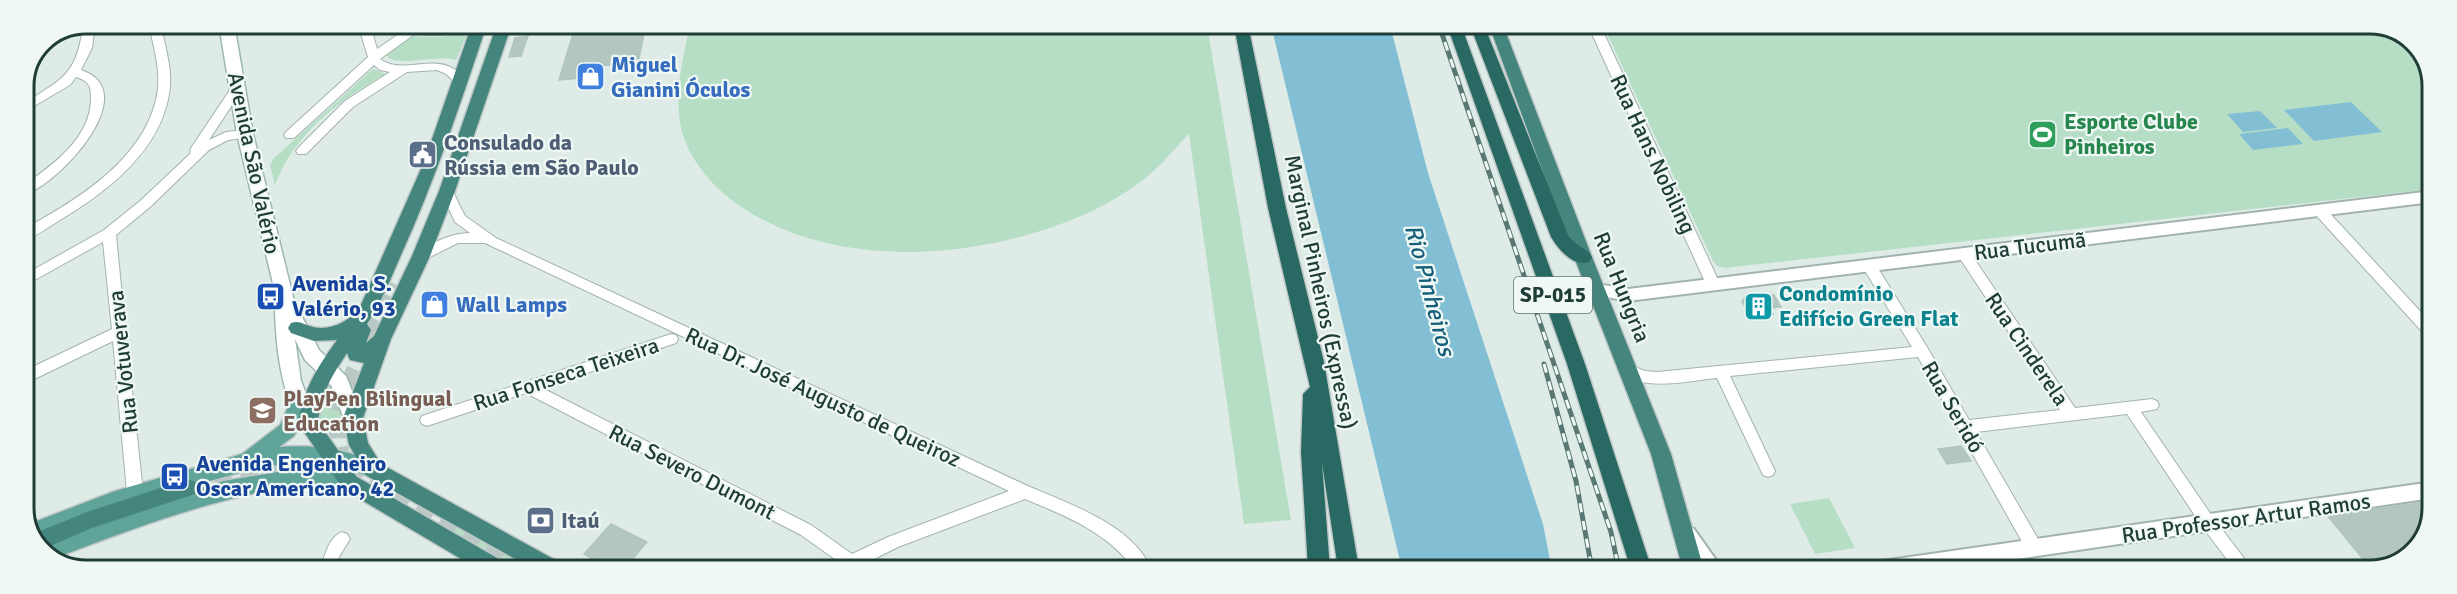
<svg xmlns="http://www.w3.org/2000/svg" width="2457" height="594" font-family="Signika,sans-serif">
<rect width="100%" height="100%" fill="#dfebe7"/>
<!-- green -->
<g fill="#b6dec5">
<path d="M690 24 1207 25 1291 520 1244 524 1189 134C1179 143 1171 154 1161 164 1142 183 1114 201 1090 212 984 261 826 274 729 198 708 181 687 155 681 128 674 93 683 58 690 24Z"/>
<polygon points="1603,25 2383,25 2417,45 2432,79 2432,189 1725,268 1717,266 1713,261"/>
<path d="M469 29 456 60C437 54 396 68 387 56V52L411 36 441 37Z"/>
<path d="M373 69 386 74C340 99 293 135 275 185L270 165 273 159Z"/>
<path d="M327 376 340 397 341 425 324 432C312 415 322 395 327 376Z"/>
<polygon points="1829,498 1855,548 1815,554 1790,504"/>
<polygon points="454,524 532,569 518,569 449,529"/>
</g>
<!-- water -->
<g fill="#83bfd4">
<polygon points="1271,25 1390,25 1428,173 1543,524 1552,570 1402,569"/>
<polygon points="2351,102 2382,132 2314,141 2284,110"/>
<polygon points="2260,111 2277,128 2243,132 2227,114"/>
<polygon points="2288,128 2303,144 2253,150 2239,134"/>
</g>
<!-- building -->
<g fill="#b4c6c0" stroke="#b1c5bf" stroke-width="1.5">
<polygon points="576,24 646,24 638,63 597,66 594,77 559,80"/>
<polygon points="528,36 521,56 509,57 515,38"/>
<polygon points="1774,295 1781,307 1770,308 1773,314 1752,316 1742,302 1745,297"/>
<polygon points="1961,446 1971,461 1947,464 1938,449"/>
<polygon points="2432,501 2432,520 2411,555 2372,570 2328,516"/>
<polygon points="611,524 647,542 624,569 611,569 584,554"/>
</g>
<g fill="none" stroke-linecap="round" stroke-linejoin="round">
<!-- trunk-tunnel -->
<g stroke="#b9c8c4" stroke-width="18" stroke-dasharray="18 9" stroke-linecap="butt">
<polyline points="342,465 338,440 338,417 344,394 395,284"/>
<path d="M188 488C231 475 277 460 323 463 361 465 393 491 426 509 460 529 495 549 529 569"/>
</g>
<defs>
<g id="minor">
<path d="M87 24H95L92 48 81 70C145 91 60 184 24 195V185C53 165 92 137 91 97 91 85 88 81 76 77L70 85 24 112V103C63 79 77 74 83 26Z"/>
<path d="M149 24H161C164 44 172 66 170 87 164 148 109 191 60 220 49 227 37 236 24 240V229C79 199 150 156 158 88 160 67 153 45 149 24Z"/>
<path d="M358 24H370L377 49 406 29 403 24 437 28 471 24 470 28C452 34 435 38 416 33L380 59C406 78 440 46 466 80L464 83H456L446 74 437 70 407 72 353 107 306 154H298L296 151 298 148 345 101 390 72 380 70 374 65 294 138H286L284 135 286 132 368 57Z"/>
<polygon points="1588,25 1600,25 1720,284 1718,288 1708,288 1706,284"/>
<polygon points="238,83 244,87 209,140 226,132 245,130 251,134 249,137 228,140 209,150 150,207 116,235 125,327 128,331 126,334 143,492 140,497 135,498 130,497 127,492 113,341 24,384 24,371 112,329 103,242 24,286 24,275 104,230 140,201 190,154 191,148 234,84"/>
<path d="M447 186 451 188 465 216 496 238 1030 487C1070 504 1134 526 1151 569H1134C1107 532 1066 516 1025 499L898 547 854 569H835L839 562 801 535 526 393 427 426 422 424 420 420 422 416 671 334 676 335 678 339 676 343 542 388 811 525 852 554 888 537 1009 491 485 243H458L426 259H416L414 256 416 253C433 243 450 233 470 233L455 222 441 191Z"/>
<polygon points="2319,205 2324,207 2432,324 2432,338 2427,337 2314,213 2313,210"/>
<path d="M1964 249 1969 251 2075 408 2152 399 2157 401 2159 405 2157 409 2141 412 2214 519 2253 570H2235L2204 529 2127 414 1976 432 2041 544 2043 549 2041 554 2035 556 2029 554 1918 357 1730 376 1775 471 1773 475 1768 477 1763 475 1717 378C1695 380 1636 393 1623 371L1625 367 1630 365 1645 371 1657 372 1912 347 1862 266 1869 261 1874 262 1927 347 1969 420 2060 410 1959 257 1957 254 1959 251Z"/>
<path d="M342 532 347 534 350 539 339 557 337 569H321C324 556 329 537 342 532Z"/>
<polygon points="1984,549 1990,551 1994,570 1978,570 1976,556 1978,551"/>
</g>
<g id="tertiary">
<polygon points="2432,191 2432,202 1628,301 1591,294 1589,290 1591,286 1597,284 1628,289"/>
<polygon points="2432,482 2432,498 1942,570 1872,570 1875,564 1882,561"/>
<polygon points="1687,527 1694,529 1723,570 1701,570 1678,535 1680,529"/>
</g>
<path id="secondary" d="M219 24H234L253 134 294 301 319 350 346 376 363 418 360 424 353 426 346 424 331 385 305 360 295 339 301 381 316 419 313 425 306 427 299 425C281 388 276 349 275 309L278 304 237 134Z"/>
<g id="primary">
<path d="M298 398 305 400 308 406 294 436 279 447C315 444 348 450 381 464L384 470 381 476 374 478 340 467 313 463 264 466 136 501 36 540 29 524 115 491 242 454 280 425 291 400Z"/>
<path d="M301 468C321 468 338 470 357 477L360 483 357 489C345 493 334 486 321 484 306 483 291 486 276 489 197 504 129 530 55 558L40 549 38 545 155 502 224 481Z"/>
</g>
<g id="trunk">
<path d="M472 24H487C461 102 435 180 401 255 391 278 381 303 367 324L371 330 366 343 374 336 412 256 439 191 497 24H512L455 191 430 256 391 339 363 418 368 443 381 464 559 562 562 569H533L367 476 349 445 343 418 364 363 350 360 347 353C331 377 322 392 318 422L357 477 504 562 507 569H478L343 489 298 423C304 388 317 368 337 340L314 341 291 333 288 328 291 323C300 320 304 325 313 327 331 331 350 321 360 307L424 162Z"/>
<polygon points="1489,25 1503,25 1592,257 1671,454 1704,570 1683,570 1651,454 1574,257"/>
<polygon points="188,479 195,482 198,488 195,494 92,528 41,550 33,534 87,512"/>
</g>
<g id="motorway">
<polygon points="1234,25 1248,25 1286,208 1324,362 1359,569 1338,569 1322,463 1330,569 1308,569 1301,452 1303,394 1310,387 1268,208"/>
<polygon points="1447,25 1461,25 1585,364 1652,570 1631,570 1567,364"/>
<path d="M1470 25H1484L1568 235C1574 245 1586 247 1592 257L1589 262C1573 267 1559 250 1551 237Z"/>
</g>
</defs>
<!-- minor casing -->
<use href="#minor" stroke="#a2b3af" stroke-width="2"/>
<!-- tertiary casing -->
<use href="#tertiary" stroke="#a2b3af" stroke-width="4"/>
<!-- secondary casing -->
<use href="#secondary" stroke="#9db7b1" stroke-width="3"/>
<!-- primary casing -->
<use href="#primary" stroke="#c0c8c7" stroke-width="3"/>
<!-- trunk casing -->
<use href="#trunk" stroke="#c0c8c7" stroke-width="3"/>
<!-- motorway casing -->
<use href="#motorway" stroke="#c0c8c7" stroke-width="3"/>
<!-- minor -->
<use href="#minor" fill="#fff" fill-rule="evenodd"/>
<!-- tertiary -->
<use href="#tertiary" fill="#fff" fill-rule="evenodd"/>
<!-- secondary -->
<use href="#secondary" fill="#fff" fill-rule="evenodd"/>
<!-- primary -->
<use href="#primary" fill="#60a399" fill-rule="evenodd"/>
<!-- trunk -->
<use href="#trunk" fill="#44867e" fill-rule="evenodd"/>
<!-- motorway -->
<use href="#motorway" fill="#296963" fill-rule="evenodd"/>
<defs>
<g id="rail">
<polyline points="1439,25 1611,532 1619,570"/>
<polyline points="1544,364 1576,481 1592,570"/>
</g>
</defs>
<!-- rail casing -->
<use href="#rail" stroke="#597873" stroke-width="5"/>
<!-- rail -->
<use href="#rail" stroke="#eff8f4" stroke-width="3" stroke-dasharray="9" stroke-linecap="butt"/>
</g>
<!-- icons -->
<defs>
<symbol id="shop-square" viewBox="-11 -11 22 22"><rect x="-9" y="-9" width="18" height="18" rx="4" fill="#3f7fe0" stroke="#eff8f4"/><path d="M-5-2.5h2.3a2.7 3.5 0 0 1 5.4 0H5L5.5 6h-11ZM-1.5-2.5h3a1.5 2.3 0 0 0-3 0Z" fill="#fff"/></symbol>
<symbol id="stadium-square" viewBox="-11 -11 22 22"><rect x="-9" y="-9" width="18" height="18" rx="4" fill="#2e9e5b" stroke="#eff8f4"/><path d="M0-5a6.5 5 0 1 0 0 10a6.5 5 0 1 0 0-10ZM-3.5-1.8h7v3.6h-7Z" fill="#fff"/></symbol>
<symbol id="civic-square" viewBox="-11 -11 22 22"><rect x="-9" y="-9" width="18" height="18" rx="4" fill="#5c6f8a" stroke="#eff8f4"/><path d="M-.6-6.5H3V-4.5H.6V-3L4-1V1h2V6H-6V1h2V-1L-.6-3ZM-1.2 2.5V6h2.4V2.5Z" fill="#fff"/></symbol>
<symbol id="bus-square" viewBox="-11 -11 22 22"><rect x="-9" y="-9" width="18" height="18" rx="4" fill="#1a4fb4" stroke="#eff8f4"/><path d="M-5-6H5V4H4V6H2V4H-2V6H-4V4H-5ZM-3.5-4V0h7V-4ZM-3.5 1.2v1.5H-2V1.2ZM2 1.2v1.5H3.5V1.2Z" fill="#fff"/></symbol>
<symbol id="building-square" viewBox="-11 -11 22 22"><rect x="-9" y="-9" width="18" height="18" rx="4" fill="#0f9aa8" stroke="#eff8f4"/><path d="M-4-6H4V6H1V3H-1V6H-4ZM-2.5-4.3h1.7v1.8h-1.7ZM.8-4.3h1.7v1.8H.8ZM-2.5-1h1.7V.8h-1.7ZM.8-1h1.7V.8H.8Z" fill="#fff"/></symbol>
<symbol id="school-square" viewBox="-11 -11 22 22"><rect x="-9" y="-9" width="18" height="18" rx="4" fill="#8d6e63" stroke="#eff8f4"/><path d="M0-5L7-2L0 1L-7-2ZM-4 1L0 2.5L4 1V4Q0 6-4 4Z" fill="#fff"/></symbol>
<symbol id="bank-square" viewBox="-11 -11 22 22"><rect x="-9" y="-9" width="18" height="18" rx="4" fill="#5c6f8a" stroke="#eff8f4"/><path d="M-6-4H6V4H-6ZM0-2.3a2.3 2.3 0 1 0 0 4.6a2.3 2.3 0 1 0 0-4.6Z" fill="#fff"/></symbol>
</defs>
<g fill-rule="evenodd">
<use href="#shop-square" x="574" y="60" width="33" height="33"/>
<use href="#stadium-square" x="2026" y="118" width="33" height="33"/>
<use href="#civic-square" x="406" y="138" width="33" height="33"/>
<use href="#bus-square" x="254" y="280" width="33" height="33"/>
<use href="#shop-square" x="418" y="288" width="33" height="33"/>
<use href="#building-square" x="1742" y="290" width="33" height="33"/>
<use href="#school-square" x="246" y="394" width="33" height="33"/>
<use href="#bus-square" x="158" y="460" width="33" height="33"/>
<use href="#bank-square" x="524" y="504" width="33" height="33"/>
</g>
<g text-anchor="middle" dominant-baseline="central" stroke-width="4.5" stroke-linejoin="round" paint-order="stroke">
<!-- shield labels -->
<rect fill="#eff8f4" stroke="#5d7470" stroke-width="1.5" x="1514" y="277" width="78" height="36" rx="4.5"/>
<g font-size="21" font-weight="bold" fill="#1f3c37">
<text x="1553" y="295">SP-015</text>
</g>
<!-- shop labels -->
<g font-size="22" font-weight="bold" fill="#366cbe" stroke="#eff8f4" text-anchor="start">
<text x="611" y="64">Miguel<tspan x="611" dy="25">Gianini Óculos</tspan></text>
<text x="456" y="304">Wall Lamps</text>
</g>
<!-- leisure labels -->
<g font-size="22" font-weight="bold" fill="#27864d" stroke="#eff8f4" text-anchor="start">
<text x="2064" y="121">Esporte Clube<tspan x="2064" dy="25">Pinheiros</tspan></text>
</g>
<!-- service labels -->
<g font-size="22" font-weight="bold" fill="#4e5e75" stroke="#eff8f4" text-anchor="start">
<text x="444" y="142">Consulado da<tspan x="444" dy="25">Rússia em São Paulo</tspan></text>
<text x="561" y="520">Itaú</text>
</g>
<!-- street labels -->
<g font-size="22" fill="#1f3c37" stroke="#eff8f4">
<text transform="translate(1653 154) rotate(65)">Rua Hans Nobiling</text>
<text transform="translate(254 163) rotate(78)">Avenida São Valério</text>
<text transform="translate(2030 246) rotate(-7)">Rua Tucumã</text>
<text transform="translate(1622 287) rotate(68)">Rua Hungria</text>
<text transform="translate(1321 292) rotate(78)">Marginal Pinheiros (Expressa)</text>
<text transform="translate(2027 349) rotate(56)">Rua Cinderela</text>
<text transform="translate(123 362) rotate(-96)">Rua Votuverava</text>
<text transform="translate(566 374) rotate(-18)">Rua Fonseca Teixeira</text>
<text transform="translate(823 397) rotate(25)">Rua Dr. José Augusto de Queiroz</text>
<text transform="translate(1953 407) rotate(60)">Rua Seridó</text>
<text transform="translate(692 472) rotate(27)">Rua Severo Dumont</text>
<text transform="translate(2246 518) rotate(-8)">Rua Professor Artur Ramos</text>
</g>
<!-- transit labels -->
<g font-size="22" font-weight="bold" fill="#164399" stroke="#eff8f4" text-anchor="start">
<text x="292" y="283">Avenida S.<tspan x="292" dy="25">Valério, 93</tspan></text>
<text x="196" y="463">Avenida Engenheiro<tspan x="196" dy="25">Oscar Americano, 42</tspan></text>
</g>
<!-- culture labels -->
<g font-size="22" font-weight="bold" fill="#0d838f" stroke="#eff8f4" text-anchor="start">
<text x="1779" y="293">Condomínio<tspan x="1779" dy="25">Edifício Green Flat</tspan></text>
</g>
<!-- education labels -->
<g font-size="22" font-weight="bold" fill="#785e54" stroke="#eff8f4" text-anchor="start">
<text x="283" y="398">PlayPen Bilingual<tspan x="283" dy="25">Education</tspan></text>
</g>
<!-- water labels -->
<g font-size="24" font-style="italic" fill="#165f7b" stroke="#eff8f4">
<text transform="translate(1430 290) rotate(75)">Rio Pinheiros</text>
</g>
</g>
<!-- crop -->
<path d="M0 0H2457V594H0ZM86 34H2370A52 52 0 0 1 2422 86V508A52 52 0 0 1 2370 560H86A52 52 0 0 1 34 508V86A52 52 0 0 1 86 34Z" fill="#eff8f4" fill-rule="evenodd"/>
<path fill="none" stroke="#1f3c37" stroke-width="3" d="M86 34H2370A52 52 0 0 1 2422 86V508A52 52 0 0 1 2370 560H86A52 52 0 0 1 34 508V86A52 52 0 0 1 86 34Z"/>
</svg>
